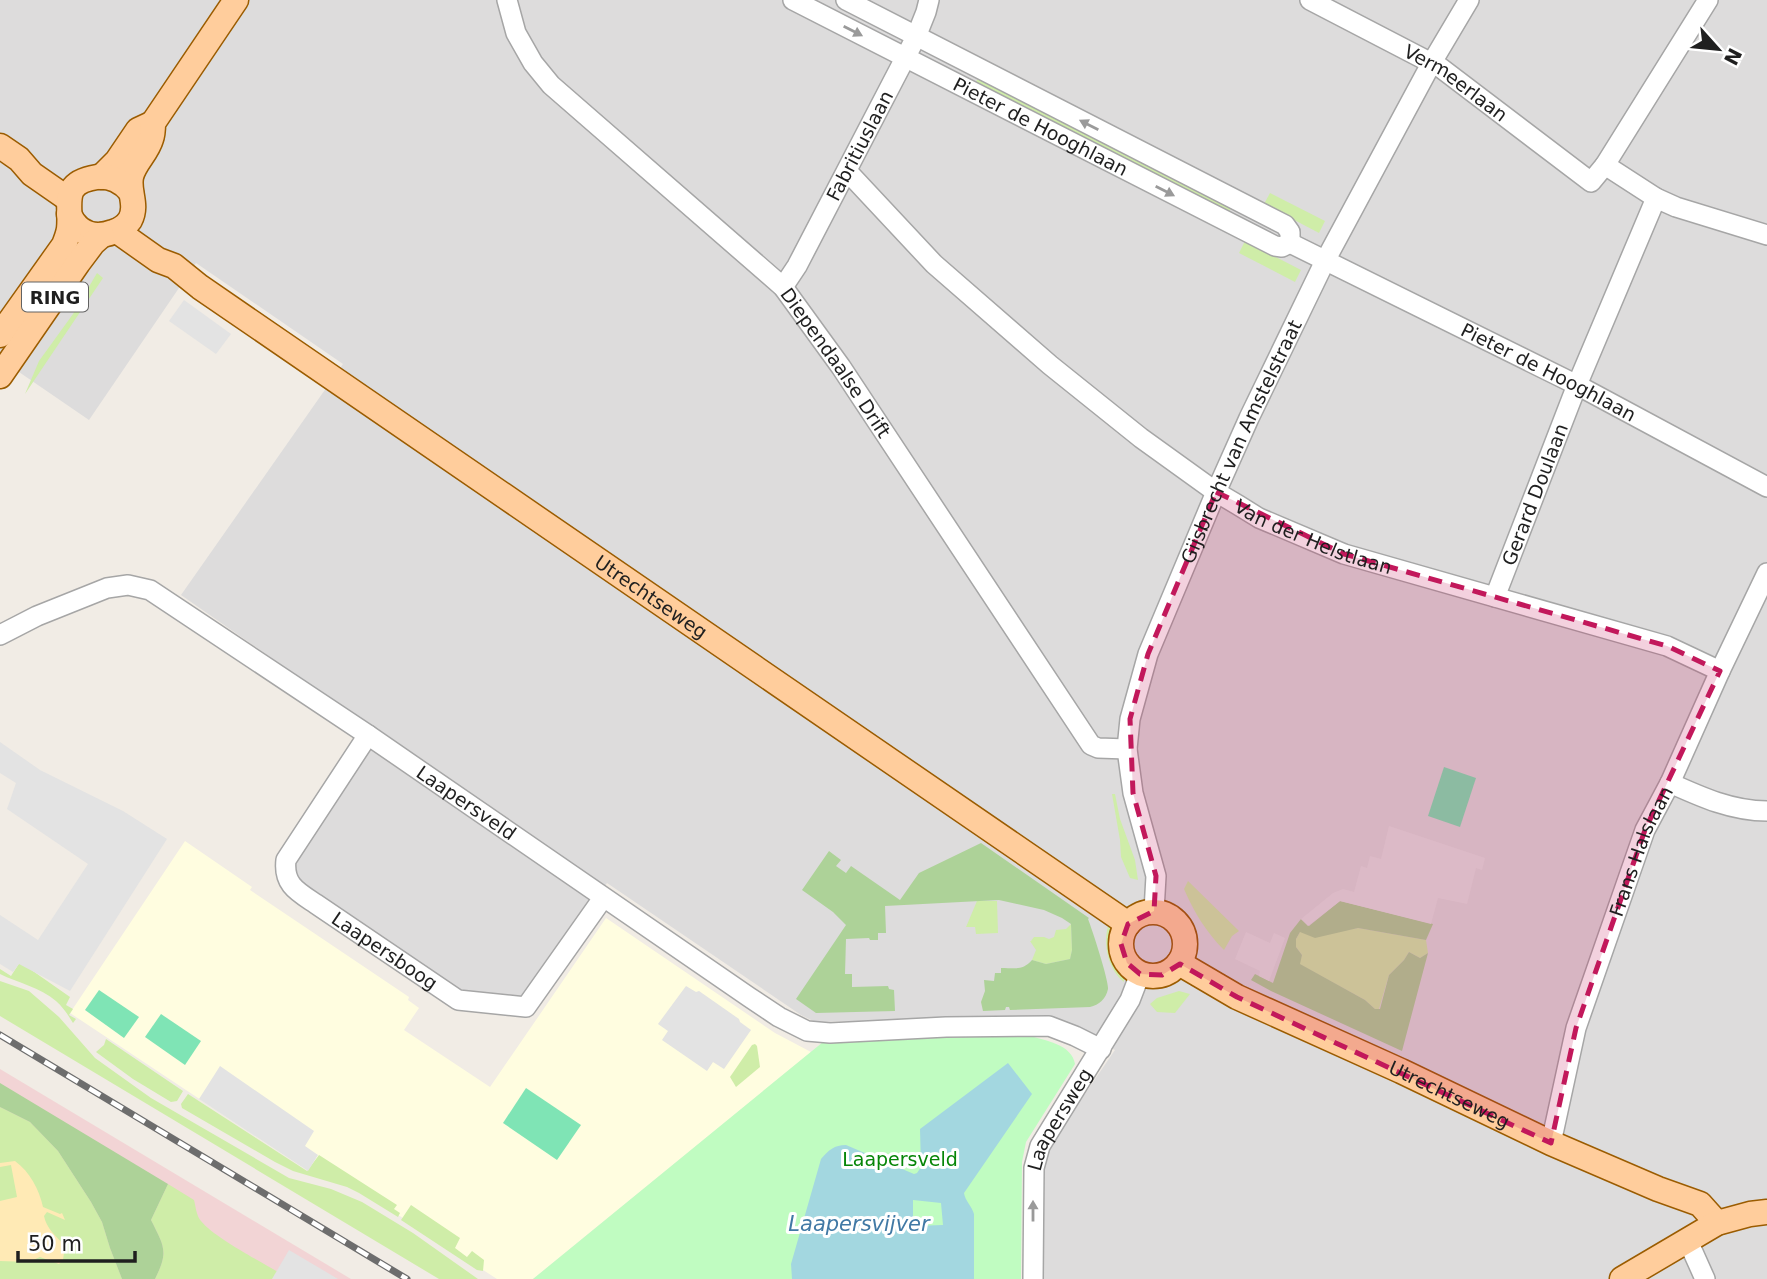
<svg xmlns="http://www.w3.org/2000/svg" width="1767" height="1279" font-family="'DejaVu Sans',sans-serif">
<rect width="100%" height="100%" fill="#f1ece5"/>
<!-- residential -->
<polygon fill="#dddcdc" points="0,0 1767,0 1767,1279 1040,1279 1043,1163 1054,1139 1115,1050 1049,1017 815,1022 801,1015 607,883 525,999 461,993 299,884 293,861 378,732 181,595 343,364 196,263 89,420 0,359"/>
<!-- commercial -->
<polygon fill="#f2d4d5" points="0,1069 351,1279 0,1279"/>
<!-- education -->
<polygon fill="#fffde0" points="185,841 252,887 250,890 409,997 408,1000 419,1008 404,1030 490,1087 606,918 775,1033 811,1052 533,1279 497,1279 315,1161 308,1171 70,1013"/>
<!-- grass -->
<g fill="#cfeda8">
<polygon points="980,74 1232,206 1228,214 974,86"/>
<polygon points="1270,193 1325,221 1319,233 1264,204"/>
<polygon points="1245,241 1301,270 1295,282 1239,253"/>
<polygon points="97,273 103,278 25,394 39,361 73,314"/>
<polygon points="1112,794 1115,794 1120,819 1135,860 1138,880 1130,878 1121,857 1120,840"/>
<path d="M1188 881 1239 931 1232 936 1224 950C1206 932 1194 912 1184 889Z"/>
<polygon points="977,901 997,901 998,933 976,934 975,927 966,927"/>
<polygon points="1071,924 1072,950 1070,959 1046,964 1032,960 1036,950 1030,941 1031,941 1034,937 1044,937 1049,939 1054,937 1056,930 1066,929"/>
<path d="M1110 925C1117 934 1115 942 1118 953 1120 963 1125 971 1124 982 1108 969 1103 945 1108 926Z"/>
<polygon points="1358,928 1426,940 1428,953 1420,958 1409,952 1404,960 1389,975 1379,1009 1375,1009 1365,1000 1299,964 1302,955 1296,947 1296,939 1300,932 1341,931"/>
<path d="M20 962 70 997 66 1005 73 1009 69 1015 76 1019 73 1023C68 1015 63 1007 56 1001 40 987 18 983 0 974V969L11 976Z"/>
<polygon points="0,981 29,991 59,1017 95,1058 151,1098 289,1178 331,1189 362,1202 413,1233 478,1279 439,1279 0,1016"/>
<polygon points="1179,991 1190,994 1175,1013 1157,1012 1150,1004 1157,998"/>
<polygon points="106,1039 183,1091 177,1101 171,1102 133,1079 96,1052 104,1045"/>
<polygon points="755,1044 757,1046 760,1067 736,1087 730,1077 752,1045"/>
<polygon points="188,1094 307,1171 319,1155 397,1205 394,1209 400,1213 398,1217 359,1193 347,1187 293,1171 275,1162 182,1108 181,1104"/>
<polygon points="0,1107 30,1122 58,1151 91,1202 102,1222 110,1248 122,1279 0,1279"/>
<path d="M168 1184 194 1200C196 1207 196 1215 201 1221 215 1238 258 1260 278 1272L274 1279H155C169 1251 164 1246 151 1220Z"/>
<polygon points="411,1205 460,1238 455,1248 467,1257 472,1251 484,1260 483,1271 477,1270 401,1220"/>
</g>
<!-- forest -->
<g fill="#add298">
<path d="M981 843 1089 918 1088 919C1092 929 1109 981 1108 989 1106 999 1099 1005 1090 1007L1010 1010 1009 1007H1006L1005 1010 983 1011 981 1002 985 991 984 980 994 981 995 973H1001V968C1015 968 1022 971 1032 960L1046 964 1070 959 1072 950 1071 924 1062 918 1044 910 999 900 885 906 886 933H878V940H870L869 938 846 939 845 974H852V987L888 986 889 989 894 990 895 1011 816 1013 796 999 846 925 833 912 802 890 829 851 841 860 836 866 846 873 851 866 900 900 919 873Z"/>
<polygon points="1340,901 1433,924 1426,940 1358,928 1315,938 1300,932 1296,939 1296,947 1302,955 1300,964 1365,1000 1375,1009 1380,1009 1389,975 1404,960 1409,952 1420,958 1428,953 1402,1051 1271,991 1251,980 1255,974 1273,983 1290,933 1301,919 1309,926"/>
<path d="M0 1083 168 1184 151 1220C164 1246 169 1251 155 1279H122L110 1248 102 1222 91 1202 58 1151 30 1122 0 1107Z"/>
</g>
<!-- sand -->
<path fill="#ffeab5" d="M15 1161C30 1172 39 1189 43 1207L60 1214 62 1213 65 1220 47 1212 44 1216C46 1228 57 1237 65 1246L63 1260 59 1264 40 1257 29 1262 0 1261V1201L17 1197 11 1165 0 1167V1163Z"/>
<!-- park -->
<path fill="#c0fcc1" d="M1028 1035C1045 1041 1072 1044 1075 1064L1026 1142 1022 1162 1021 1279H533L823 1042Z"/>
<!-- pitch -->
<g fill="#7fe4b5">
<polygon points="1444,767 1476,778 1460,827 1428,816"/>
<polygon points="99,990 139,1017 124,1038 85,1010"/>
<polygon points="161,1014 201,1041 185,1065 145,1037"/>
<polygon points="526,1088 581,1125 557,1160 503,1123"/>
</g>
<!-- parking -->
<g fill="#e3e3e3">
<polygon points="184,300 231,334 216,354 169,321"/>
<polygon points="0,742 40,770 123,811 167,839 70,991 19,964 13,972 0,964 0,915 38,940 88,864 7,809 16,783 0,773"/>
<polygon points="1389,826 1485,858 1482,870 1476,868 1467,904 1438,898 1431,924 1340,901 1308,926 1301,919 1333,893 1343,889 1354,892 1361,866 1367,868 1370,856 1381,859"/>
<polygon points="1246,932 1270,943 1274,933 1285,938 1269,981 1259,976 1260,971 1235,959"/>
<polygon points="686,986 696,992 699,991 739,1019 740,1022 751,1030 724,1069 713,1062 707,1071 662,1040 668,1031 658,1024"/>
<polygon points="220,1066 314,1131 305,1146 318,1155 308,1171 199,1099"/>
<polygon points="289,1250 338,1279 272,1279"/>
</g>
<!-- water -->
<path fill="#a3d7e0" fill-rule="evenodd" d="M1008 1063 1032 1094 964 1193C965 1201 972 1206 974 1214V1279H792L791 1264 821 1159C829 1150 834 1145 846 1145L914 1174 917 1173 921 1167 920 1129ZM913 1200 941 1203 943 1225 913 1226Z"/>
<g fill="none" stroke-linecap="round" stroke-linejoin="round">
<defs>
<g id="minor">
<path id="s1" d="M507 0 516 33 533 63 551 85 783 287 841 367 1091 745 1098 748 1127 749"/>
<path id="s2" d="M793 0 1275 246 1282 247 1290 243"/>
<polyline points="846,0 1285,225 1290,232 1290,243"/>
<path id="s3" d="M1310 0 1441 68 1591 182 1605 165 1708 0"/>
<polyline points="1605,165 1656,198 1676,207 1767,235"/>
<path id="s4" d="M847 171 934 264 1050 365 1141 438 1216 492 1238 505 1259 518 1344 554 1667 646 1720 671"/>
<path id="s5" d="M1290 243 1577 385 1767 487"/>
<path id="s6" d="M783 287 797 266 916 37 926 12 929 0"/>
<path id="s7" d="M1495 597 1577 385 1656 198"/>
<path id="s8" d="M0 635 37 616 107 588 128 585 150 590 368 735 749 997 779 1017 807 1031 830 1033 946 1027 1049 1026 1075 1036 1101 1049"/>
<path id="s9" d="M368 735 286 860C283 885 298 892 316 904L458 1000 526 1007 603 898"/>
<path d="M1670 783C1701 797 1732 811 1767 811"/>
<path id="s10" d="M1154 911 1156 876 1133 793 1127 749 1130 719 1148 654 1216 492 1249 418 1325 261 1431 64 1469 0"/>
<path id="s11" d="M1551 1143 1576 1028 1645 830 1670 783 1720 671 1767 573"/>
<polyline points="1688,1241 1705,1279"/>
<path id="s12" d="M1033 1279 1034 1168 1040 1146 1130 1000 1140 974"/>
</g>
<g id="major">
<polyline points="0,146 19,159 32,174 68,199"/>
<polyline points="101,177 117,161 138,130 153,123"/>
<path d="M69 214C77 233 94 239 113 232 120 230 126 226 130 220 138 205 128 192 131 177 134 163 147 153 151 139 153 134 153 128 153 123L236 0"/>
<path id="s13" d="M117 231 158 260 174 266 200 287 1128 924"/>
<path d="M0 335 64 245C66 240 68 235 69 229 72 204 59 183 97 177 110 175 123 182 131 192"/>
<polyline points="0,376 78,263 93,243 102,235"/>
<circle cx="1153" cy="944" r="32"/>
<path id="s14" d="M1179 963 1237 997 1401 1071 1551 1143 1658 1189 1700 1204 1717 1223"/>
<polyline points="1622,1279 1717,1223 1750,1214 1767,1212"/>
</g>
</defs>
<!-- minor casing -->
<use href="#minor" stroke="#a6a6a6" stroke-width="22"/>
<!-- major casing -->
<use href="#major" stroke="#9b5c00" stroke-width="27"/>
<!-- minor -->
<use href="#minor" stroke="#fff" stroke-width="19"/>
<!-- major -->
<use href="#major" stroke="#ffcd9c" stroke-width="24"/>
<defs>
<polyline id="rail" points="0,1035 407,1279"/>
</defs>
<!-- rail casing -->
<use href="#rail" stroke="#6d6d6d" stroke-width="7"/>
<!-- rail -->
<use href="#rail" stroke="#fff" stroke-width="4.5" stroke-dasharray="13" stroke-linecap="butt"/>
</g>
<!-- one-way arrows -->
<defs><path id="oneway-solid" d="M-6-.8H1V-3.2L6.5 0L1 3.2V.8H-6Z" transform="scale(1.75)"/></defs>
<g fill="#9a9a9a">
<use href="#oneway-solid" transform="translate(853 31) rotate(27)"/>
<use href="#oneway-solid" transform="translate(1089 125) rotate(-153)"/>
<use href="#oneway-solid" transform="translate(1165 191) rotate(27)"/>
<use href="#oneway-solid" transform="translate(1033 1211) rotate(-90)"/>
</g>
<!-- marked area -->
<path fill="#c2185b" fill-opacity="0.2" stroke="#c2185b" stroke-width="5" stroke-dasharray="14 9" stroke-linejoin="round" d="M1216 492 1344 554 1667 646 1720 671 1645 830 1576 1028 1551 1143 1237 997 1180 964 1162 975 1140 974 1127 963 1121 944 1128 924 1154 911 1156 876 1133 793 1130 719 1148 654Z"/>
<g text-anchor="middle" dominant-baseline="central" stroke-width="6" stroke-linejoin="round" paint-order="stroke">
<!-- shield labels -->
<rect fill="#fff" stroke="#626262" stroke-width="2" x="22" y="282.5" width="66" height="29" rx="5"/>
<g font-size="18" font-weight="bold" fill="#1f1f1f">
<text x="55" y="297">RING</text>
</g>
<!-- street labels -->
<g font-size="19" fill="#1f1f1f" stroke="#fff">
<text stroke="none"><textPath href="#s3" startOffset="168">Vermeerlaan</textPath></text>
<text stroke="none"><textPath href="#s2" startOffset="278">Pieter de Hooghlaan</textPath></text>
<text stroke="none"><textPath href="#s6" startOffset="161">Fabritiuslaan</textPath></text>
<text stroke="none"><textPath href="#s1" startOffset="497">Diependaalse Drift</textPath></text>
<text stroke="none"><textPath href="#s5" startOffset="289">Pieter de Hooghlaan</textPath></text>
<text stroke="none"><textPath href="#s10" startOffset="495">Gijsbrecht van Amstelstraat</textPath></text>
<text stroke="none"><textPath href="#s7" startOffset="110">Gerard Doulaan</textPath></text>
<text stroke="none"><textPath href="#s4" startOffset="598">Van der Helstlaan</textPath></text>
<text stroke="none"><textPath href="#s13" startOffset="648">Utrechtseweg</textPath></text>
<text stroke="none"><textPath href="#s8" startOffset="542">Laapersveld</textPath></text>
<text stroke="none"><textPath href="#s11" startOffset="306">Frans Halslaan</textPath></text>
<text stroke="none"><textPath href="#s9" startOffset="290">Laapersboog</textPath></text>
<text stroke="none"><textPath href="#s14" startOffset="301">Utrechtseweg</textPath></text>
<text stroke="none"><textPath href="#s12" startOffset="166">Laapersweg</textPath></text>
</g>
<!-- park labels -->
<g font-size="19" fill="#068507" stroke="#fff">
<text x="900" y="1159">Laapersveld</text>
</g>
<!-- water labels -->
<g font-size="21" font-style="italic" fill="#4179a5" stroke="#fff">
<text x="859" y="1224">Laapersvijver</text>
</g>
</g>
<!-- north arrow -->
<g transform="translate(1718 49) rotate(117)" stroke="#ffffff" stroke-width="5" paint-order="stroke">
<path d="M0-5L12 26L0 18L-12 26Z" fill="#1f1f1f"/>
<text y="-10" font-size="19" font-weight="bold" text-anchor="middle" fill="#1f1f1f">N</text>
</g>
<!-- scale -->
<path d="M18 1251v10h117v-10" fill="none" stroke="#1f1f1f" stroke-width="3.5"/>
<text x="28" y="1251" font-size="21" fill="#1f1f1f" stroke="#ffffff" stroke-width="5" paint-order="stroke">50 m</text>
</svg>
